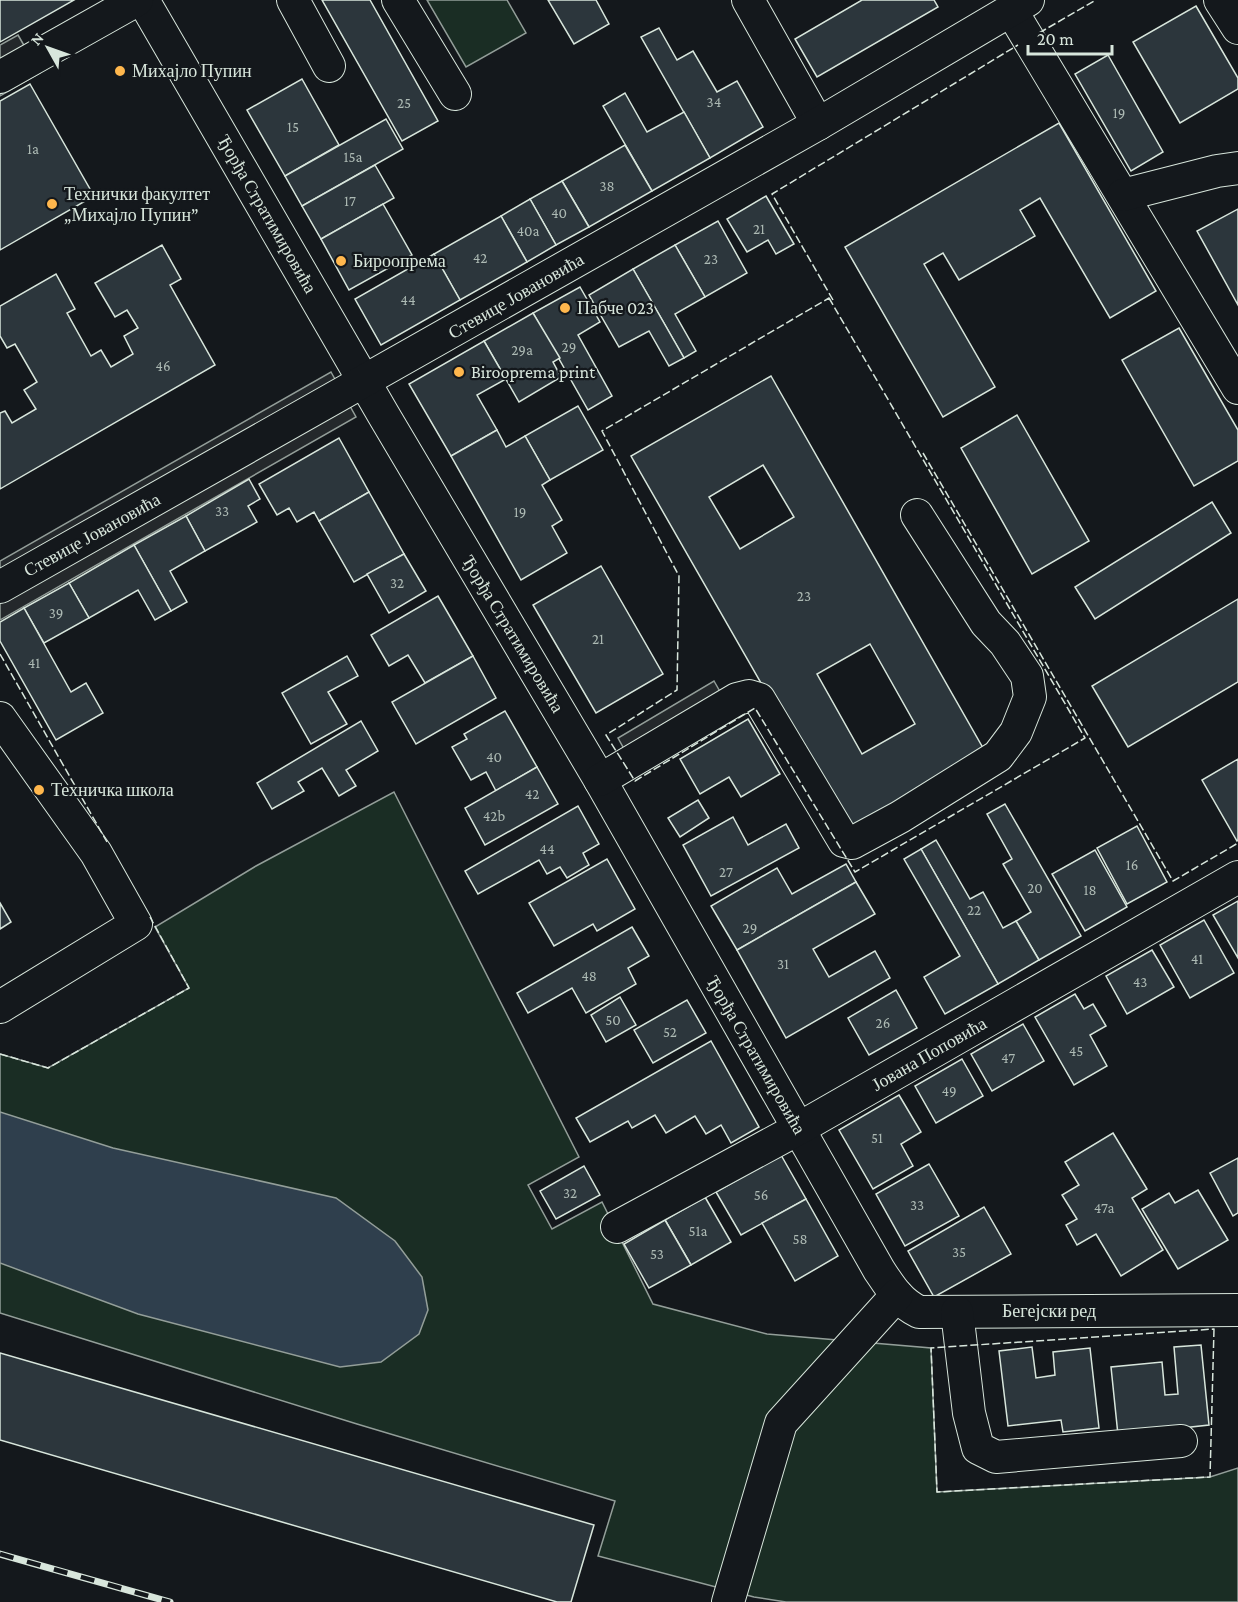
<svg xmlns="http://www.w3.org/2000/svg" width="1238" height="1602" font-family="'Crimson Pro',serif">
<rect width="100%" height="100%" fill="#14181c"/>
<!-- green -->
<g fill="#1a2d24" stroke="#939e99" stroke-width="1.5">
<polygon points="427,0 507,0 526,33 466,67"/>
<polygon points="394,792 579,1157 528,1185 552,1229 602,1202 653,1304 767,1334 931,1348 937,1492 1210,1477 1238,1468 1238,1602 786,1602 754,1597 598,1556 615,1501 357,1424 0,1313 0,1054 48,1068 189,988 155,927 256,866"/>
</g>
<!-- parking -->
<g fill="#24282b" stroke="#939e99" stroke-width="1.5">
<polygon points="18,35 40,73 0,96 0,45"/>
<polygon points="331,372 356,417 0,620 0,561"/>
<polygon points="714,681 735,718 638,774 618,738"/>
</g>
<!-- water -->
<polygon fill="#2f3f4d" stroke="#939e99" stroke-width="1.5" points="0,1112 113,1148 336,1198 395,1241 422,1277 428,1310 419,1334 381,1362 340,1367 138,1314 0,1263"/>
<!-- building -->
<g fill="#2c363c" stroke="#d8e6dc" stroke-width="1.5" fill-rule="evenodd">
<polygon points="0,0 74,0 0,42"/>
<polygon points="322,0 370,0 438,121 402,141"/>
<polygon points="548,0 596,0 609,24 574,44"/>
<polygon points="862,0 934,0 938,7 817,77 795,39"/>
<polygon points="1196,6 1238,78 1238,89 1180,123 1133,42"/>
<polygon points="659,28 677,60 693,51 717,92 737,81 763,127 710,158 641,37"/>
<polygon points="1108,55 1163,152 1131,171 1075,74"/>
<polygon points="302,79 339,145 285,176 247,110"/>
<polygon points="30,84 94,196 0,250 0,101"/>
<polygon points="625,93 647,132 684,112 710,158 652,191 603,106"/>
<polygon points="386,119 403,149 302,206 285,176"/>
<polygon points="1059,123 1156,291 1110,318 1040,198 1020,210 1035,236 959,280 943,253 924,264 995,387 943,417 845,247"/>
<polygon points="625,145 652,191 589,227 562,181"/>
<polygon points="375,165 394,198 321,239 302,206"/>
<polygon points="562,181 589,227 556,245 530,199"/>
<polygon points="766,196 794,244 776,254 768,240 747,252 727,219"/>
<polygon points="530,199 556,245 527,262 501,216"/>
<polygon points="383,204 412,255 349,290 321,239"/>
<polygon points="1238,209 1238,305 1197,231"/>
<polygon points="501,216 527,262 460,300 434,254"/>
<polygon points="718,221 747,273 705,297 675,245"/>
<polygon points="162,245 181,279 170,285 215,365 0,489 0,413 5,411 12,423 36,409 24,390 37,382 15,344 7,348 0,336 0,306 56,274 75,309 67,313 91,356 101,350 111,367 133,354 124,336 138,328 127,310 115,317 95,283"/>
<polygon points="675,245 705,297 675,314 696,351 684,358 633,269"/>
<polygon points="434,254 460,300 381,345 355,299"/>
<polygon points="633,269 684,358 669,366 649,331 619,347 589,295"/>
<polygon points="580,287 600,322 578,335 612,396 588,410 533,313"/>
<polygon points="533,313 560,358 553,362 561,377 519,402 484,341"/>
<polygon points="1179,328 1238,430 1238,461 1194,486 1122,360"/>
<polygon points="484,341 506,379 477,395 497,430 451,456 409,384"/>
<path d="M771 376 987 755 848 835 631 456ZM763 465 794 517 740 549 709 497ZM870 644 915 724 862 754 817 674Z"/>
<polygon points="578,406 603,450 550,480 525,436"/>
<polygon points="1017,415 1089,541 1032,574 961,448"/>
<polygon points="497,430 506,447 525,436 550,480 542,485 562,520 552,526 567,553 521,580 451,456"/>
<polygon points="339,438 369,492 319,521 314,512 297,522 289,508 277,515 259,484"/>
<polygon points="249,479 260,499 248,506 257,522 205,551 186,516"/>
<polygon points="369,492 404,554 354,582 319,521"/>
<polygon points="1212,502 1231,533 1095,619 1075,587"/>
<polygon points="186,516 205,551 170,571 187,602 171,611 134,545"/>
<polygon points="134,545 171,611 155,620 138,590 89,618 69,583"/>
<polygon points="404,554 426,591 389,613 367,574"/>
<polygon points="601,566 663,674 596,713 533,605"/>
<polygon points="69,583 89,618 44,643 24,608"/>
<polygon points="438,596 473,656 425,683 408,655 389,666 371,635"/>
<polygon points="1238,599 1238,682 1128,747 1092,686"/>
<polygon points="24,608 71,692 86,683 103,713 56,740 0,641 0,622"/>
<polygon points="347,656 358,676 328,692 347,724 311,744 282,693"/>
<polygon points="473,656 496,698 416,744 392,702"/>
<polygon points="505,711 537,767 496,791 486,772 471,780 452,747 467,739 464,734"/>
<polygon points="748,719 780,774 741,797 729,777 700,794 680,759"/>
<polygon points="361,721 378,751 346,770 356,786 339,796 322,768 298,782 304,791 272,809 257,783"/>
<polygon points="1238,759 1238,840 1237,841 1202,780"/>
<polygon points="537,767 558,804 485,845 465,808"/>
<polygon points="698,800 709,818 680,837 668,818"/>
<polygon points="1005,804 1081,936 1039,960 1016,921 1031,912 1003,864 1012,859 987,814"/>
<polygon points="578,806 599,844 583,853 589,865 567,878 560,867 547,874 539,860 478,894 465,871"/>
<polygon points="733,817 748,845 786,824 799,848 711,896 683,845"/>
<polygon points="1137,826 1167,882 1127,904 1097,848"/>
<polygon points="936,840 970,899 983,892 1003,928 1016,921 1039,960 998,984 921,849"/>
<polygon points="921,849 998,984 945,1014 924,977 960,956 904,859"/>
<polygon points="1095,850 1127,907 1085,931 1052,874"/>
<polygon points="607,859 635,909 597,931 593,924 554,946 529,903"/>
<polygon points="846,864 856,882 737,950 711,906 777,868 792,894"/>
<polygon points="856,882 875,914 813,949 829,977 875,951 890,978 786,1038 737,950"/>
<polygon points="1238,901 1238,958 1213,915"/>
<polygon points="0,903 11,922 0,929"/>
<polygon points="1204,920 1234,973 1190,998 1160,945"/>
<polygon points="632,927 649,956 628,968 636,984 586,1013 572,988 528,1013 517,993"/>
<polygon points="1152,950 1174,987 1127,1014 1106,976"/>
<polygon points="896,990 917,1028 869,1055 848,1018"/>
<polygon points="1075,994 1084,1009 1093,1004 1106,1026 1090,1035 1107,1066 1074,1085 1035,1017"/>
<polygon points="620,997 636,1025 606,1042 591,1015"/>
<polygon points="687,1000 706,1033 653,1063 634,1030"/>
<polygon points="1023,1024 1044,1061 992,1091 971,1054"/>
<polygon points="711,1041 759,1127 731,1143 721,1125 706,1134 695,1116 666,1133 655,1115 632,1128 628,1121 590,1142 576,1118"/>
<polygon points="962,1059 983,1096 936,1123 915,1086"/>
<polygon points="899,1095 921,1132 901,1144 913,1166 873,1189 839,1130"/>
<polygon points="1113,1133 1147,1189 1132,1198 1163,1250 1121,1276 1096,1234 1077,1245 1066,1225 1077,1219 1062,1195 1079,1185 1065,1162"/>
<polygon points="781,1155 806,1199 741,1235 716,1192"/>
<polygon points="1238,1158 1238,1213 1233,1216 1210,1173"/>
<polygon points="929,1164 959,1216 905,1246 876,1194"/>
<polygon points="584,1166 600,1195 556,1219 540,1191"/>
<polygon points="1198,1190 1228,1240 1178,1269 1142,1209 1169,1193 1175,1203"/>
<polygon points="705,1197 731,1242 691,1265 665,1220"/>
<polygon points="806,1199 838,1256 795,1281 762,1223"/>
<polygon points="984,1207 1011,1254 934,1297 908,1251"/>
<polygon points="665,1220 691,1265 649,1288 624,1244"/>
<polygon points="1201,1345 1209,1425 1118,1435 1111,1367 1162,1362 1165,1395 1178,1394 1174,1347"/>
<polygon points="1032,1347 1036,1378 1055,1375 1053,1352 1090,1348 1099,1428 1063,1432 1061,1420 1008,1426 999,1351"/>
<polygon points="0,1353 594,1525 571,1602 557,1602 0,1440"/>
</g>
<g fill="none" stroke-linecap="round" stroke-linejoin="round">
<defs>
<g id="minor">
<path d="M143 0 383 414 600 780 879 1270C891 1288 899 1302 919 1312L1238 1310"/>
<polyline points="293,0 329,66"/>
<polyline points="398,0 455,94"/>
<polyline points="748,0 818,124"/>
<polyline points="1220,0 1238,28"/>
<polyline points="1011,10 1238,388"/>
<polyline points="0,77 137,0"/>
<polyline points="1123,195 1217,171 1238,168"/>
<polyline points="0,587 818,124 1028,0"/>
<polyline points="0,718 96,853 136,924 0,1007"/>
<polyline points="600,780 737,699 749,696 759,699 844,841 852,843 900,817 998,756 1016,732 1030,697 1027,676 1005,643 986,623 917,515"/>
<polyline points="617,1227 798,1129 1238,877"/>
<polyline points="957,1312 969,1413 978,1448 996,1457 1181,1441"/>
<polyline points="728,1602 781,1423 897,1295"/>
</g>
</defs>
<!-- minor casing -->
<use href="#minor" stroke="#d8e6dc" stroke-width="34"/>
<!-- minor -->
<use href="#minor" stroke="#14181c" stroke-width="32"/>
<defs>
<polyline id="rail" points="0,1554 170,1602"/>
</defs>
<!-- rail casing -->
<use href="#rail" stroke="#d8e6dc" stroke-width="7"/>
<!-- rail -->
<use href="#rail" stroke="#14181c" stroke-width="4.5" stroke-dasharray="14" stroke-linecap="butt"/>
<!-- fence -->
<g stroke="#d8e6dc" stroke-width="1.5" stroke-dasharray="8 3" stroke-linecap="butt">
<polyline points="1039,33 1096,0"/>
<polygon points="829,298 1085,738 855,872 755,708 635,781 606,735 677,690 679,576 602,431"/>
<polyline points="833,300 772,194 1018,45"/>
<polyline points="923,453 1173,881 1238,843"/>
<polyline points="0,654 107,842"/>
<polyline points="0,1054 48,1068 189,988 150,917"/>
<polygon points="1214,1329 1210,1477 937,1492 931,1348"/>
</g>
</g>
<!-- markers -->
<g fill="#ffb74d" stroke="#14181c" stroke-width="2">
<circle cx="120" cy="71" r="6"/>
<circle cx="52" cy="204" r="6"/>
<circle cx="341" cy="261" r="6"/>
<circle cx="565" cy="308" r="6"/>
<circle cx="459" cy="372" r="6"/>
<circle cx="39" cy="790" r="6"/>
</g>
<g text-anchor="middle" dominant-baseline="central" stroke-width="4.5" stroke-linejoin="round" paint-order="stroke">
<!-- number labels -->
<g font-size="15" fill="#adbab4">
<text x="714" y="102">34</text>
<text x="404" y="103">25</text>
<text x="1119" y="113">19</text>
<text x="293" y="127">15</text>
<text x="33" y="149">1a</text>
<text x="353" y="157">15a</text>
<text x="607" y="186">38</text>
<text x="350" y="201">17</text>
<text x="559" y="213">40</text>
<text x="759" y="229">21</text>
<text x="528" y="231">40a</text>
<text x="480" y="258">42</text>
<text x="711" y="259">23</text>
<text x="408" y="300">44</text>
<text x="569" y="347">29</text>
<text x="522" y="350">29a</text>
<text x="163" y="366">46</text>
<text x="222" y="511">33</text>
<text x="520" y="512">19</text>
<text x="397" y="583">32</text>
<text x="804" y="596">23</text>
<text x="56" y="613">39</text>
<text x="598" y="639">21</text>
<text x="34" y="663">41</text>
<text x="494" y="757">40</text>
<text x="532" y="794">42</text>
<text x="494" y="816">42b</text>
<text x="547" y="849">44</text>
<text x="1132" y="865">16</text>
<text x="726" y="872">27</text>
<text x="1035" y="888">20</text>
<text x="1090" y="890">18</text>
<text x="974" y="910">22</text>
<text x="750" y="928">29</text>
<text x="1197" y="959">41</text>
<text x="783" y="964">31</text>
<text x="589" y="976">48</text>
<text x="1140" y="982">43</text>
<text x="613" y="1020">50</text>
<text x="883" y="1023">26</text>
<text x="670" y="1032">52</text>
<text x="1076" y="1051">45</text>
<text x="1008" y="1058">47</text>
<text x="949" y="1091">49</text>
<text x="877" y="1138">51</text>
<text x="570" y="1193">32</text>
<text x="761" y="1195">56</text>
<text x="917" y="1205">33</text>
<text x="1104" y="1208">47a</text>
<text x="698" y="1231">51a</text>
<text x="800" y="1239">58</text>
<text x="959" y="1252">35</text>
<text x="657" y="1254">53</text>
</g>
<!-- poi labels -->
<g font-size="18" fill="#d8e6dc" stroke="#14181c" text-anchor="start">
<text x="132" y="71">Михајло Пупин</text>
<text x="64" y="194">Технички факултет<tspan x="64" dy="21">„Михајло Пупин”</tspan></text>
<text x="353" y="261">Бироопрема</text>
<text x="577" y="308">Пабче 023</text>
<text x="471" y="372">Birooprema print</text>
<text x="51" y="790">Техничка школа</text>
</g>
<!-- street labels -->
<g font-size="18" fill="#d8e6dc" stroke="#14181c">
<text transform="translate(267 214) rotate(60)">Ђорђа Стратимировића</text>
<text transform="translate(516 296) rotate(-30)">Стевице Јовановића</text>
<text transform="translate(92 535) rotate(-29)">Стевице Јовановића</text>
<text transform="translate(513 634) rotate(59)">Ђорђа Стратимировића</text>
<text transform="translate(929 1054) rotate(-30)">Јована Поповића</text>
<text transform="translate(756 1055) rotate(60)">Ђорђа Стратимировића</text>
<text x="1049" y="1311">Бегејски ред</text>
</g>
</g>
<!-- north arrow -->
<g transform="translate(48 48) rotate(310)" stroke="#14181c" stroke-width="4.5" paint-order="stroke">
<path d="M0-4.5L10 22L0 15L-10 22Z" fill="#d8e6dc"/>
<text y="-9" font-size="16" font-weight="bold" text-anchor="middle" fill="#d8e6dc">N</text>
</g>
<!-- scale -->
<path d="M1028 45v9h84v-9" fill="none" stroke="#d8e6dc" stroke-width="3"/>
<text x="1037" y="45" font-size="18" fill="#d8e6dc" stroke="#14181c" stroke-width="4.5" paint-order="stroke">20 m</text>
</svg>
